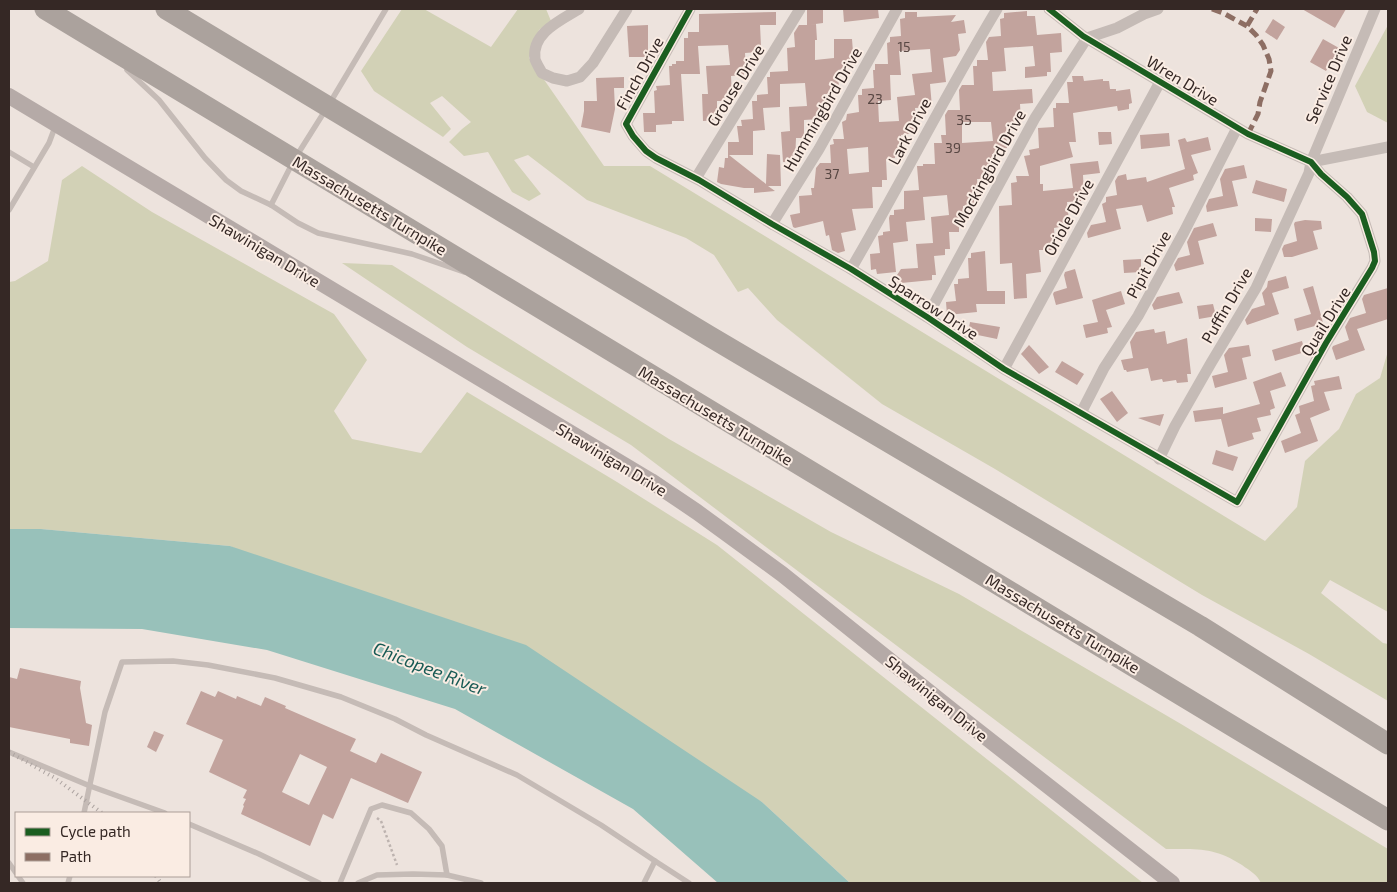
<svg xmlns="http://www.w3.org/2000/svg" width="1397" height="892" font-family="'Exo 2',sans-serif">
<rect width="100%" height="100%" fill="#ede3dd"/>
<!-- green -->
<g fill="#d2d1b6">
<polygon points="402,9 424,9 491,47 518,9 546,9 551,21 539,30 529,58 604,166 650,166 1265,541 1297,507 1305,461 1339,429 1356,394 1380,378 1388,351 1388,612 1330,580 1321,593 1383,643 1388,644 1388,701 1309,654 1202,595 995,469 882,404 777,320 748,288 738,292 714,255 686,238 587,200 528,155 514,160 541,194 529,201 512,192 488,152 464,156 449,142 462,129 471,122 442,96 430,103 451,129 443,137 374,91 361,71"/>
<polygon points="1388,25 1388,123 1367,112 1355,86"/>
<polygon points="82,166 152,212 334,314 367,360 334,411 352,439 421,453 467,392 617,482 717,545 1143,883 850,883 762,802 230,546 41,529 9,529 9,282 15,281 48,261 62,180"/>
<path d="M342 263 392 265 669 439 831 532 959 594 1181 724 1388 849V883H1261C1257 874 1250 871 1242 865 1214 847 1198 849 1166 849L631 445 467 347Z"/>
</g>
<!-- water -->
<polygon fill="#98c1ba" points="9,529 41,529 230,546 526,645 762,802 850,883 718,883 633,809 455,709 267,650 142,629 9,628"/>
<!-- building -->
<g fill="#c2a39d" fill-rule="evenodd">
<polygon points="807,9 823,9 823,23 808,25 816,24 817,40 815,40 815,60 834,58 834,39 852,39 854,65 847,66 847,68 838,70 839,89 833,89 833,94 824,94 825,113 820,113 820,119 804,120 804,138 796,138 795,162 783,162 781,132 790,131 789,107 807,106 805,83 780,84 780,107 763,108 765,130 753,131 753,155 729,155 766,184 767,154 780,155 781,186 768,186 775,191 754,193 754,188 744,188 721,184 717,182 719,167 724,168 725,158 728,158 728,142 739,142 737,126 742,126 741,120 753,119 752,101 757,101 757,95 768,94 767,77 770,77 770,72 788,71 787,48 795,47 794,33 799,25 807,25"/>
<polygon points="843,9 878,9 879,18 844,22"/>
<polygon points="1302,9 1346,9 1335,28"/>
<path d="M1027 11V16H1035L1037 35 1061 33 1062 52 1050 53 1051 72H1047V76L1025 78V67L1035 66 1033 46 1004 48 1006 71 992 72 993 91 1032 89 1033 103 1020 104 1021 121 1006 123 1007 148 999 149V154H992L993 173H988V179H977L979 199H974V205L963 206V225H959V232H949L950 249H945V255L934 256 936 275H932V280L891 284 901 269 918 268 916 244 933 243 931 217 949 215 947 195 923 197 925 220 906 222 908 241 893 243 896 272 877 274 876 269 871 270 870 254 880 253 878 236 883 235V232L890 231 889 218 890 215H894V210L904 209V191L919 190 917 166H923V164H935L934 143H942L941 135H946L945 115 948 110H960L959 90 962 85H974L973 66H977V60H988L986 42 989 37 1001 36 1000 19 1004 18V13ZM962 122H991L993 141 962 143Z"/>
<polygon points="776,12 776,25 760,25 761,46 758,46 758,52 745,53 746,70 744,70 744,75 731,76 732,96 728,96 728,101 717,101 717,120 703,121 702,94 708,94 706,66 730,65 728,45 698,46 700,74 681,74 684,121 672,121 672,124 656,125 656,132 644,132 643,113 655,113 654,91 657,90 656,86 670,85 669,66 672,66 672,64 676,64 676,61 684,61 684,38 688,38 688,32 699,32 699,14"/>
<path d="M905 12H917V17L956 15 951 22 964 20 966 33 958 34 960 50 956 56 943 58 946 82 930 84 932 107 915 108 917 128 914 133 901 135 902 153 895 154V158L886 159 887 180H882V187H872L873 208 852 209 856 230 841 233 845 251 838 253 832 250 829 235 826 236 823 221 795 228 793 227 790 215 800 213 799 196 812 195 811 188H814L816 168 820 163H831L830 145 834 144 833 139H844L842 122 846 120 847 114 859 112 858 95H862V89L874 88 873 70H875V64H888L887 43 890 42V37L901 36 900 19 905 18ZM930 49 932 72 912 74 915 95 897 97 899 121 879 122 878 101 891 100 890 75H901L899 51ZM868 147 869 172 849 174 847 149Z"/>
<polygon points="1273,19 1285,27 1277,40 1265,32"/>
<polygon points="648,25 648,57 629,57 627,26"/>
<polygon points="1323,39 1339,48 1326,71 1310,62"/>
<polygon points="1072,76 1083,76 1084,81 1103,79 1103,81 1109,81 1110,89 1116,89 1116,91 1130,89 1132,103 1129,104 1129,109 1118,111 1117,106 1073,113 1076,142 1069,142 1073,157 1040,166 1040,184 1043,184 1043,191 1073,188 1070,164 1098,161 1100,173 1083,175 1084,196 1081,196 1081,201 1067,202 1069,221 1065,221 1065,226 1054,228 1055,245 1052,245 1052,250 1039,250 1041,272 1026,274 1027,298 1014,299 1012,263 1000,264 999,206 1012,205 1011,183 1017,182 1016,176 1029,176 1024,156 1030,155 1029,150 1039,148 1038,128 1054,127 1053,108 1056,108 1056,103 1069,103 1067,82 1073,82"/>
<polygon points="624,77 624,88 614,88 615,109 610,133 581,127 584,111 584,101 597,101 596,78"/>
<polygon points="1098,132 1111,132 1112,144 1099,145"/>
<polygon points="1169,133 1170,146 1141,149 1140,135"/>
<polygon points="1208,137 1211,150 1191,155 1198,173 1193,175 1194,180 1169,188 1175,207 1172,207 1173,214 1147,222 1142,205 1116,209 1121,229 1088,238 1087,233 1091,225 1106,222 1102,204 1106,202 1106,197 1117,195 1115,181 1118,176 1126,174 1127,180 1146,177 1147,182 1185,169 1178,140 1185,138 1187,142"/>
<polygon points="1244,165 1247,178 1232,181 1238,206 1207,212 1206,206 1209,199 1223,196 1220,179 1225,169"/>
<polygon points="1256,180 1287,189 1284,202 1252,193"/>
<polygon points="1255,218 1272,219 1271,232 1255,231"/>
<polygon points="1305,220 1321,221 1322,229 1313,231 1318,249 1292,257 1284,257 1282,249 1284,245 1297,241 1294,224 1295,222"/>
<polygon points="1213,223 1217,236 1198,241 1204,264 1176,271 1174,265 1178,258 1190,255 1187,242 1194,228"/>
<polygon points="985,251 987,291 1005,291 1005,304 976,304 977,312 947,315 946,302 956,301 954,284 958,284 958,279 969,278 968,258 971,258 971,253"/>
<polygon points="1141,259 1141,272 1124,273 1123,260"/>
<polygon points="1075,269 1083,298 1056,305 1053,294 1054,292 1067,288 1064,275 1065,272"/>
<polygon points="1286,276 1289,288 1272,293 1279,314 1247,325 1245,320 1252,309 1265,305 1262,293 1267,287 1268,281"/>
<polygon points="1313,286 1325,330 1319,337 1315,326 1297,331 1294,319 1311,314 1303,289"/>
<polygon points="1388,288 1388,319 1357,329 1365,350 1336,360 1332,348 1333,346 1349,340 1345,327 1350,318 1366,313 1362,299 1364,295"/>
<polygon points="1121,291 1125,304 1106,310 1112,327 1107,328 1108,333 1086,338 1083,325 1098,322 1092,300"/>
<polygon points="1179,292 1183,303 1154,310 1152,305 1157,297"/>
<polygon points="1213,304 1216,316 1199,319 1197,306"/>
<polygon points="970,322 1000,327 997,339 968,333"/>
<polygon points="1154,329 1155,333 1165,331 1167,344 1187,338 1191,374 1187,374 1188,382 1177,383 1176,380 1163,382 1162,379 1151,381 1148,368 1127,372 1126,370 1124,370 1121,360 1133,358 1130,342 1136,332"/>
<polygon points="1302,341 1305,352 1275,361 1272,350"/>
<polygon points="1029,345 1049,367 1039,374 1021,354"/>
<polygon points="1249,345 1251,356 1242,358 1247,379 1215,388 1212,376 1228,372 1224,355 1229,348"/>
<polygon points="1062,361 1084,374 1077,385 1055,372"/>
<polygon points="1281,372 1286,386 1270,391 1275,408 1270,410 1271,415 1257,418 1261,431 1252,433 1254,439 1228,447 1221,419 1195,422 1193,411 1223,407 1223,414 1260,404 1253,382"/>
<polygon points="1339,376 1342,389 1324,392 1330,410 1310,418 1318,441 1285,453 1281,441 1301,433 1295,415 1300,413 1299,406 1314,401 1311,386 1315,385 1314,381"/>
<polygon points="1112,391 1128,413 1117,422 1100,399"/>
<polygon points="1164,414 1160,426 1138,418"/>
<polygon points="1216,450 1238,457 1233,471 1212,464"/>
<polygon points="20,668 81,681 80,688 86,723 92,725 89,746 70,743 70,739 9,727 9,677 17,679"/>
<path d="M201 691 215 697 218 691 236 699 237 696 261 706 265 697 286 706 285 708 356 739 350 751 376 763 381 753 422 772 408 803 351 778 333 819 323 814 310 846 241 814 244 806 243 805 246 799 243 798 247 790 209 772 223 740 186 724ZM300 754 327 767 309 805 282 792Z"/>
<polygon points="154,731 164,735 156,752 147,747"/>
</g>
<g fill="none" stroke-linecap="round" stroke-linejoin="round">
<!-- path -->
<polyline stroke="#bdb3af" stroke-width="2.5" stroke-dasharray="2.5 2.5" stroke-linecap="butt" points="377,818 381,821 397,865"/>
<!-- lane -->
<g stroke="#c5bbb6" stroke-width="5.5">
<polyline points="127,70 159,100 205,158 226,180 241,191 271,205 298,223 318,233 412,254 464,272"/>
<polyline points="9,152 34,167"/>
<polyline points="271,205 294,160 328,106 386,9"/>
<polyline points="9,210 49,143 55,127"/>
<polyline points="9,752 90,786 165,813"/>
<polyline points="84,813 105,712 122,662 173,661 208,665 275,678 341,697 395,719 426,735 517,775 601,825 655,861 644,883"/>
<polyline points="189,824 259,854 319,883"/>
<polyline points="655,861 689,883"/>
<polyline points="9,863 16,873"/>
<polyline points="18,876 23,883"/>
<polyline points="68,883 70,876"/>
<polyline points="340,883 371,809 382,805 411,813 429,829 442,846 447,875"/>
<polyline points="358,883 377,875 413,874 447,875 481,883"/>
</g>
<!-- street -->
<g stroke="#c5bbb6" stroke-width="11">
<path d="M579 9C561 20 531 33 535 59 536 63 540 69 542 73L553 78 567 81 580 77 593 63 627 9"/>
<polyline points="690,9 626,124 633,136 646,151 656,158 699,180 772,224 851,269 927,317 1004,369 1237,502 1326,343 1372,268 1375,261 1374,252 1362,214 1347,197 1321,174 1311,162 1248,134 1083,36 1049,9"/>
<polyline points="1311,162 1388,147"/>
<polyline points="696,178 800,9"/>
<polyline points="772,224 819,149 897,9"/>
<path d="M851 269C901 183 946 94 997 9"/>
<polyline points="927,317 1035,118 1087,38 1117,28 1144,14 1158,9"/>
<polyline points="1004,369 1160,82"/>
<polyline points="1081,413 1104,368 1138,316 1184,232 1237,128"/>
<polyline points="1159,459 1175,426 1211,363 1256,288 1309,173 1311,162 1375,9"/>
</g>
<!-- secondary -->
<polyline stroke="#b5aaa7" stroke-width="16" points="9,96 651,481 697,512 782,574 969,724 1172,883"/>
<!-- highway -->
<g stroke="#aba29d" stroke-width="21">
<polyline points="45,9 1388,820"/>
<polyline points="166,9 709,336 1200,626 1388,744"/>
</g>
<!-- rail -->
<g stroke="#ada4a1" stroke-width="4" stroke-dasharray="1 4" stroke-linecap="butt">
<polyline points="9,752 55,778 102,813"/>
<polyline points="156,876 161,883"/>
</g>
<!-- quiet -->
<g stroke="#8d6e63" stroke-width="5" stroke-dasharray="10 5" stroke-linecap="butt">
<polyline points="1212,9 1223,13 1247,26"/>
<polyline points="1248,134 1258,114 1260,102 1271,71 1269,59 1263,45 1256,35 1247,26 1257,9"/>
</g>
<defs>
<polyline id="cycleway" points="690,9 626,124 633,136 646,151 656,158 699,180 772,224 851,269 927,317 1004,369 1237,502 1326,343 1372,268 1375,261 1374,252 1362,214 1347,197 1321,174 1311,162 1248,134 1083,36 1049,9"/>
</defs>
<!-- cycleway casing -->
<use href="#cycleway" stroke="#faece3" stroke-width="9"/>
<!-- cycleway -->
<use href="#cycleway" stroke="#1b5e20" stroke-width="6"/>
</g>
<g text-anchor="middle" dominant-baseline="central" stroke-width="4" stroke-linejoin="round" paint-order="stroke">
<!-- number labels -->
<g font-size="14" fill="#584743">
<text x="904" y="46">15</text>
<text x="875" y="98">23</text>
<text x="964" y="119">35</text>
<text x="953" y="147">39</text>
<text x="832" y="173">37</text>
</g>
<!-- street labels -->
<g font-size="16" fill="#352825" stroke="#faece3">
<text transform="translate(639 73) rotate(-61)">Finch Drive</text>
<text transform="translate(1328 79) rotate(-67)">Service Drive</text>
<text transform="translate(1183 80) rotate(31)">Wren Drive</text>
<text transform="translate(735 85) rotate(-58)">Grouse Drive</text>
<text transform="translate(822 109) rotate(-60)">Hummingbird Drive</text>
<text transform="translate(909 131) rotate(-62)">Lark Drive</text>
<text transform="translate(989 168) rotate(-61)">Mockingbird Drive</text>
<text transform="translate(370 205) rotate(31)">Massachusetts Turnpike</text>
<text transform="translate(1068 217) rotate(-61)">Oriole Drive</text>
<text transform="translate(265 250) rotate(31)">Shawinigan Drive</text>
<text transform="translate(1148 264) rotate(-61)">Pipit Drive</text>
<text transform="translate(1226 305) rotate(-60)">Puffin Drive</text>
<text transform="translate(934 307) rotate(33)">Sparrow Drive</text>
<text transform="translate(1325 321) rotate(-58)">Quail Drive</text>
<text transform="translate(716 415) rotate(31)">Massachusetts Turnpike</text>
<text transform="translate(612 459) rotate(31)">Shawinigan Drive</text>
<text transform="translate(1063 623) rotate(31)">Massachusetts Turnpike</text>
<text transform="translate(937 698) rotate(39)">Shawinigan Drive</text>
</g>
<!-- water labels -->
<g font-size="18" font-style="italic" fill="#185a54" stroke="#faece3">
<text transform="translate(430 668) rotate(21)">Chicopee River</text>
</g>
</g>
<!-- border -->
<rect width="1397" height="892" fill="none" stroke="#352825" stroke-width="20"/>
<!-- legend -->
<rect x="15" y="812" width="175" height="65" fill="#faece3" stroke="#ab9e97"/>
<rect x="25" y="828" width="25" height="8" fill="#1b5e20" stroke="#ab9e97"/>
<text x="60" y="837" font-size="15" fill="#352825">Cycle path</text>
<rect x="25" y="853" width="25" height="8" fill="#8d6e63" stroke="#ab9e97"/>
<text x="60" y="862" font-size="15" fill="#352825">Path</text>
</svg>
